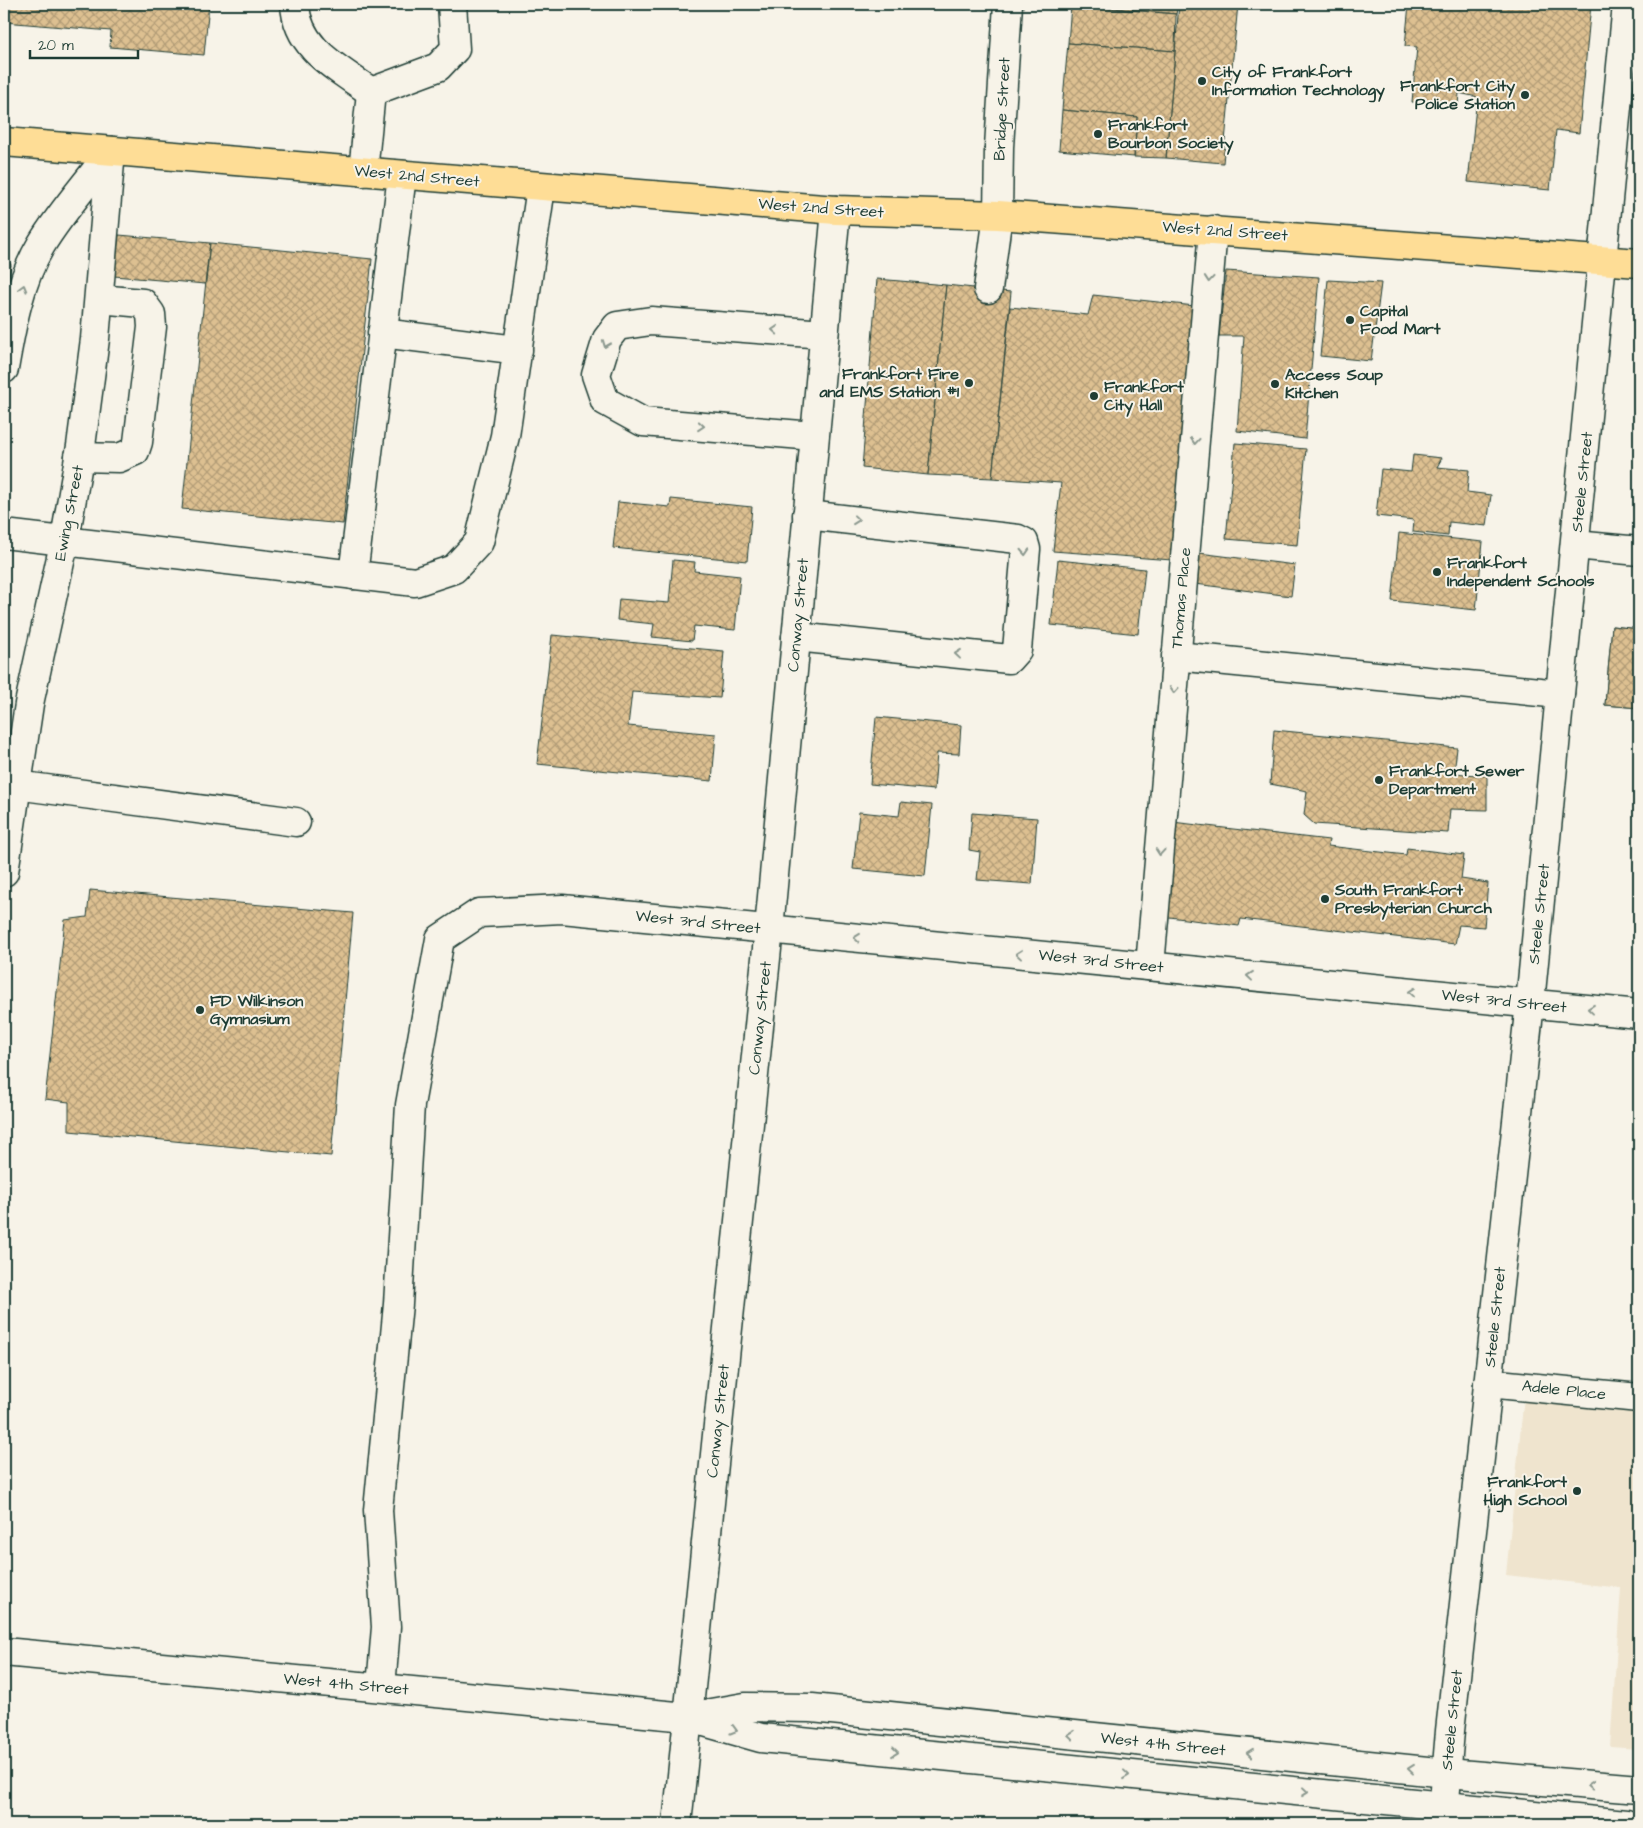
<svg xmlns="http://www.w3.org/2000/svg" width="1643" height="1828" font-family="'Architects Daughter',sans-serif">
<defs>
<pattern id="building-cross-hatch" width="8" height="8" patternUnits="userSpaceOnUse" patternTransform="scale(1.25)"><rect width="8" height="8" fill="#ddc091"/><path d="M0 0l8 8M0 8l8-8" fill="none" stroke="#b39d77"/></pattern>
</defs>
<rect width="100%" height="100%" fill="#f7f3e8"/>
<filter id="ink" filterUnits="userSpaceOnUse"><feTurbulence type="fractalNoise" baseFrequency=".02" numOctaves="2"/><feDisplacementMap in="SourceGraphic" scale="10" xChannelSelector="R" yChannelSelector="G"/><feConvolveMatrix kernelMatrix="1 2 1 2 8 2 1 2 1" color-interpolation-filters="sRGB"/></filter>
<g filter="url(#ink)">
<!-- built -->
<polygon fill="#efe4ce" points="1524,1396 1639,1408 1639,1749 1610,1747 1621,1588 1506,1575"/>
<!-- building -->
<g fill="url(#building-cross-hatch)" stroke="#1f3d34">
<polygon points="4,4 209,4 204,55 110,47 111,31 4,22"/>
<polygon points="1071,4 1178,4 1176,14"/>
<polygon points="1179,4 1238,4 1223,163 1166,158"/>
<polygon points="1409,4 1591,4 1579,133 1556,130 1550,190 1468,182 1477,97 1459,93 1458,105 1412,102 1417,47 1405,46"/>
<polygon points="1071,5 1176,14 1175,51 1068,43"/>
<polygon points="1068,43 1175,51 1166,158 1134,157 1137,117 1062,110"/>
<polygon points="1062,110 1137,117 1134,157 1059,150"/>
<polygon points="119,235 210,243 205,284 114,276"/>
<polygon points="210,243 372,259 343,524 182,509"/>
<polygon points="4,253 11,265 9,276 4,282"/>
<polygon points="1226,271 1319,277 1305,439 1237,431 1244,336 1219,336"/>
<polygon points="877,279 946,285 928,475 862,468"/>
<polygon points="1328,280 1381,283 1371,361 1320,356"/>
<polygon points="946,285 1011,292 992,478 928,475"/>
<polygon points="1093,295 1195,306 1172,560 1053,551 1061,483 992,478 1010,307 1088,315"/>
<polygon points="1235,443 1306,449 1297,545 1226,539"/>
<polygon points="1413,455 1442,458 1437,467 1469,470 1467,492 1491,495 1487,526 1449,522 1448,536 1413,532 1414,520 1376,516 1381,469 1411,472"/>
<polygon points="671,499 752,507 747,561 613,548 618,502 670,507"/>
<polygon points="1399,533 1483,542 1476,610 1392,601"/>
<polygon points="1199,553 1295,565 1291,596 1195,584"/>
<polygon points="673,560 695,562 694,571 740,576 735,630 694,626 692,641 652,637 654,624 617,620 619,599 669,603"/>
<polygon points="1058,560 1145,569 1138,634 1051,625"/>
<polygon points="1612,626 1639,629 1639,708 1605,705"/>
<polygon points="1612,626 1639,629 1639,708 1605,705"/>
<polygon points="552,635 724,651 720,698 632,692 628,726 716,734 712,781 537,764"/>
<polygon points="876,717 961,725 959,754 937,753 934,790 870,784"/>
<polygon points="1274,730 1457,748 1454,773 1487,776 1487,810 1450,809 1448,833 1314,824 1304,815 1307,791 1270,784"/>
<polygon points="901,802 932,805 925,876 853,869 859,812 899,816"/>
<polygon points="972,813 1037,818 1032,884 977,880 980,852 969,850"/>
<polygon points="1172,822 1329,840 1328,846 1406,855 1407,848 1464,855 1461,879 1488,883 1484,927 1459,925 1455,944 1241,919 1239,926 1162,916"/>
<polygon points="90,890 353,913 331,1156 69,1131 69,1102 45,1099 65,920 87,917"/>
</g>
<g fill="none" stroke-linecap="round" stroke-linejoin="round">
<defs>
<g id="minor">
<path d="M295 4C297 49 338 68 371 92"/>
<polyline points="371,92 438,67 455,49 452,4"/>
<polyline points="363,172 371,92"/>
<polyline points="988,289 998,215 999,147 1008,4"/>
<polyline points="382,333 518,350"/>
<path d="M4 369C11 328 19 282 41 245 60 213 89 181 111 151"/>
<polyline points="814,436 643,422 605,401 596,375 607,339 617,326 651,321 824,334"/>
<polyline points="79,457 119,458 135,451 138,442 152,327 151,314 143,303 99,299"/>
<polyline points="4,534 415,582 454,569 479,542 505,436 541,187"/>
<polyline points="1575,545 1639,551"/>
<polyline points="353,575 402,175"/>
<polyline points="796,637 1009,659 1017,650 1026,549 1024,542 1018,539 807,515"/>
<polyline points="1176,656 1560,694"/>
<polyline points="16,785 296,822"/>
<polyline points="4,872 29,704 65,539 81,446 95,339 111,151"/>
<polyline points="1150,966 1213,230"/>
<polyline points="1488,1383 1639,1398"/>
<polyline points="4,1652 687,1717 761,1738 1626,1824"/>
<polyline points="381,1687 386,1627 378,1510 398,1304 410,1105 440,939 479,913 562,909 1639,1014"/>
<polyline points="694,1716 745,1707 812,1708 1447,1773 1639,1789"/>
<polyline points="677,1824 769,929 836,210"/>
<polyline points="1442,1824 1450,1731 1530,1003 1627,4"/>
</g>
<polyline id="major" points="4,142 836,210 998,215 1639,263"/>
</defs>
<!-- minor casing -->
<use href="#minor" stroke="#1f3d34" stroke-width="31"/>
<!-- major casing -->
<use href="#major" stroke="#1f3d34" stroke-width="31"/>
<!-- minor -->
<use href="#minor" stroke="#f7f3e8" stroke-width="28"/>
<!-- major -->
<use href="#major" stroke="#fedd96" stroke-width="28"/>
</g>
<!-- one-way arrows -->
<defs><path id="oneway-chevron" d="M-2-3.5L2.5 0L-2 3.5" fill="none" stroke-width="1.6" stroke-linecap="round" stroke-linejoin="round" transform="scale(1.25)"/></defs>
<g stroke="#8b988e">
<use href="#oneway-chevron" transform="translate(1209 279) rotate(95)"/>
<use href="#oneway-chevron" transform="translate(23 288) rotate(-74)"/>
<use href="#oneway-chevron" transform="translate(775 330) rotate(-176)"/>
<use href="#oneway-chevron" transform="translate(606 344) rotate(111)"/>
<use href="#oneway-chevron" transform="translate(701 426) rotate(5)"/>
<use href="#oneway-chevron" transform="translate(1195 441) rotate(95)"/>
<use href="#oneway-chevron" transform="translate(856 520) rotate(6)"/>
<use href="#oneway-chevron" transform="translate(1025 552) rotate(87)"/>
<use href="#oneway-chevron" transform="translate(958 654) rotate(-174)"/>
<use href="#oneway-chevron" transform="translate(1174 690) rotate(95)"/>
<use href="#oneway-chevron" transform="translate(1160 852) rotate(95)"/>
<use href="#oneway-chevron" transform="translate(857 938) rotate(-174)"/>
<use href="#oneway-chevron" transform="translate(1019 954) rotate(-174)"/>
<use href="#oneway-chevron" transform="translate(1250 976) rotate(-174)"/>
<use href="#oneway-chevron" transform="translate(1412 992) rotate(-174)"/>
<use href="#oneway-chevron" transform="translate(1591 1009) rotate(-174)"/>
<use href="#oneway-chevron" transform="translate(734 1730) rotate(16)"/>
<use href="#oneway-chevron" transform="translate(1071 1735) rotate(-174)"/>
<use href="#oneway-chevron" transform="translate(895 1752) rotate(6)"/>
<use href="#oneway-chevron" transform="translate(1250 1753) rotate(-174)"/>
<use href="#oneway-chevron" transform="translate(1411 1769) rotate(-174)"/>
<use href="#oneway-chevron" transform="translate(1126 1775) rotate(6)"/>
<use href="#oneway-chevron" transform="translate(1591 1785) rotate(-175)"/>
<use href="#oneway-chevron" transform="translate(1305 1792) rotate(6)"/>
</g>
</g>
<!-- markers -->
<g fill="#1f3d34" stroke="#f7f3e8" stroke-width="2">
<circle cx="1202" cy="81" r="5"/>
<circle cx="1525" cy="95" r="5"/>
<circle cx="1098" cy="134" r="5"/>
<circle cx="1350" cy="320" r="5"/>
<circle cx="969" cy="383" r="5"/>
<circle cx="1275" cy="384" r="5"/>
<circle cx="1094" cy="396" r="5"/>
<circle cx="1437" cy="572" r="5"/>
<circle cx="1379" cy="780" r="5"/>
<circle cx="1325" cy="899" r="5"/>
<circle cx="200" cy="1010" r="5"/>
<circle cx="1577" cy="1491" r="5"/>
</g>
<g text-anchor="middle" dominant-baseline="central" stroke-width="4" stroke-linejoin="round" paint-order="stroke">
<!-- poi labels -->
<g font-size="16" font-weight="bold" fill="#1f3d34" stroke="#f7f3e8" text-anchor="start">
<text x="1212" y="72">City of Frankfort<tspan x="1212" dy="18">Information Technology</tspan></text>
<text x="1515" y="86" text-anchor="end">Frankfort City<tspan x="1515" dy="18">Police Station</tspan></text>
<text x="1108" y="125">Frankfort<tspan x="1108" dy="18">Bourbon Society</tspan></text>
<text x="1360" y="311">Capital<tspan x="1360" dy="18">Food Mart</tspan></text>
<text x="959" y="374" text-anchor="end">Frankfort Fire<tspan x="959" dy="18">and EMS Station #1</tspan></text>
<text x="1285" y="375">Access Soup<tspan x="1285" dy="18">Kitchen</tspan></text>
<text x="1104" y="387">Frankfort<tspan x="1104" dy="18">City Hall</tspan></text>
<text x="1447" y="563">Frankfort<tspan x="1447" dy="18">Independent Schools</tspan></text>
<text x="1389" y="771">Frankfort Sewer<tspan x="1389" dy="18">Department</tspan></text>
<text x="1335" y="890">South Frankfort<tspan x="1335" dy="18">Presbyterian Church</tspan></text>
<text x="210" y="1001">FD Wilkinson<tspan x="210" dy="18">Gymnasium</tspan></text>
<text x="1567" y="1482" text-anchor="end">Frankfort<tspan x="1567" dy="18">High School</tspan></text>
</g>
<!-- street labels -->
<g font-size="16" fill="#1f3d34" stroke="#f7f3e8">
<text transform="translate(1002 109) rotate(-87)">Bridge Street</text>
<text transform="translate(417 176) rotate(5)">West 2nd Street</text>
<text transform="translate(821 208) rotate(4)">West 2nd Street</text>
<text transform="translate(1225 231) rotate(4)">West 2nd Street</text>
<text transform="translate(1582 482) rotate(-84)">Steele Street</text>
<text transform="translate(69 513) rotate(-79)">Ewing Street</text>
<text transform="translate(1181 598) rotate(-85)">Thomas Place</text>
<text transform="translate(798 615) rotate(-85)">Conway Street</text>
<text transform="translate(1539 914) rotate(-84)">Steele Street</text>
<text transform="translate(698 922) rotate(6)">West 3rd Street</text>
<text transform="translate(1101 961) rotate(6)">West 3rd Street</text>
<text transform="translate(1504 1001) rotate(6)">West 3rd Street</text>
<text transform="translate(760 1018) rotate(-84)">Conway Street</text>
<text transform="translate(1495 1317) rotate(-84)">Steele Street</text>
<text transform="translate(1564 1390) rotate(6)">Adele Place</text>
<text transform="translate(718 1421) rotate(-84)">Conway Street</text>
<text transform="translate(346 1684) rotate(5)">West 4th Street</text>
<text transform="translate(1452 1720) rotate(-84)">Steele Street</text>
<text transform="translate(1163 1744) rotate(6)">West 4th Street</text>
</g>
</g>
<!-- margin -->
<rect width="1643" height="1828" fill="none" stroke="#f7f3e8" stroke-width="20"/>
<rect x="10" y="10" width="1623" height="1808" fill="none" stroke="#1f3d34" stroke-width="2" filter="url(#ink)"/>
<!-- scale -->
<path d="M30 50v8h108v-8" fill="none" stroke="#1f3d34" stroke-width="2.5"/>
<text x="38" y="50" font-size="15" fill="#1f3d34" stroke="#f7f3e8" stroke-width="4" paint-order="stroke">20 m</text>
</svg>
